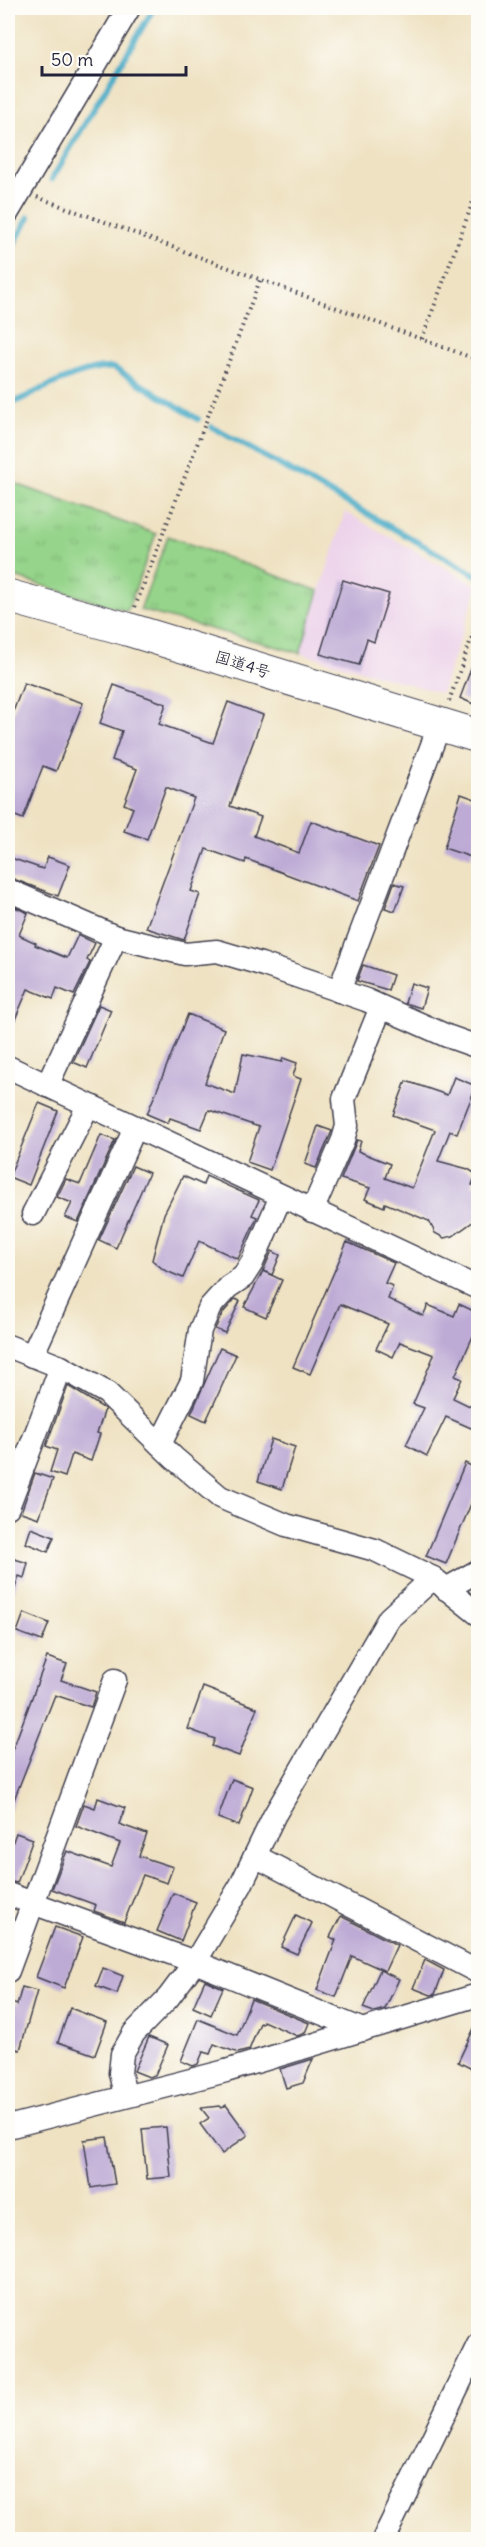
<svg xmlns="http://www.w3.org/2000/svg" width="486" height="2547" font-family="Delius,'Klee One',sans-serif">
<defs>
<pattern id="grass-tufts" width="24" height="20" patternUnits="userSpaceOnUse" patternTransform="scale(1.5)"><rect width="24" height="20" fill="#95d48a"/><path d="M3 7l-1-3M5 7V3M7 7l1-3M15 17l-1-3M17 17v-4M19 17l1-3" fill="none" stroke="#80b678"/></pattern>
</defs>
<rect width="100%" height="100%" fill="#fdfcf7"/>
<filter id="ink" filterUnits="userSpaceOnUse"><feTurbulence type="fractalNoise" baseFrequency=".0167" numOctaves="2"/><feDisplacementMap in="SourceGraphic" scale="12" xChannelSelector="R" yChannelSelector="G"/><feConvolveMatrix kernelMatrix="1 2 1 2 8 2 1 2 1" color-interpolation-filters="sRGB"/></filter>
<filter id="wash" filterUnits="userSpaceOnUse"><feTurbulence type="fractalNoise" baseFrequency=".008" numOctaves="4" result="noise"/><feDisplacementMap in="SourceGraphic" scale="24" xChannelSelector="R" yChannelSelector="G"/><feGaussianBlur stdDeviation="1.35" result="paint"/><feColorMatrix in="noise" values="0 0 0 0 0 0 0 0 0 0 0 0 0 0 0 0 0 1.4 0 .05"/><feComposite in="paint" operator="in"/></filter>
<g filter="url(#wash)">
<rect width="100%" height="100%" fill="#efe2c2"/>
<!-- built -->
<polygon fill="#ecd1ea" points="345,512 478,586 441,693 300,653"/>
<!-- grass -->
<g fill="url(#grass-tufts)" stroke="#5c7b62" stroke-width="1.5">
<polygon points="8,481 156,534 127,611 8,575"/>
<polygon points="168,536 319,591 300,653 140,610"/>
</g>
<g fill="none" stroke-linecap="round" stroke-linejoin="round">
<!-- stream -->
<g stroke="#47abc6" stroke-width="6">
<polyline points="52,179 154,8"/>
<polyline points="8,254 29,217"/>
<path d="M8 405C36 393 83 365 114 368L198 419"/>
<polyline points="212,427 478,576"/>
</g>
</g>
<g id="blocks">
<!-- building -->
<g fill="#beabd5">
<polygon points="343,580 389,594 374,642 367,639 359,665 320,654"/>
<polygon points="477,653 478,653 478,706 460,698"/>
<polygon points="24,683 83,703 56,771 43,766 23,819 8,813 8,725"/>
<polygon points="114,685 166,704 159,724 213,743 228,702 263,715 230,806 261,817 254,836 299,853 311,821 379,846 358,901 246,859 245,863 206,849 191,891 200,894 184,940 146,928 194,798 166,787 147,839 124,831 133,808 124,804 137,769 112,760 122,731 100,723"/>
<polygon points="461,794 478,800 478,833 471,857 444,848"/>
<polygon points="8,857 43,869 48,857 70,865 58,896 8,877"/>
<polygon points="394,883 404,886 395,911 385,908"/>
<polygon points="8,904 28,913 19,935 36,943 35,945 67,958 78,935 95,943 87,960 90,962 74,995 57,988 53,999 28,989 8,1036"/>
<polygon points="363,965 393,975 388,990 357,981"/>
<polygon points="411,983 427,988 421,1008 405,1003"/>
<polygon points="99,1005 111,1010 87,1068 73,1062"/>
<polygon points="188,1014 224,1029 205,1083 235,1094 243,1054 282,1062 283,1058 297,1063 293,1076 301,1079 270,1170 247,1162 259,1127 209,1110 201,1129 170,1118 168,1123 147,1114"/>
<polygon points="454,1077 476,1086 457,1134 450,1131 438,1161 468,1169 476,1174 472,1185 478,1186 478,1218 453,1236 444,1238 435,1233 429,1221 385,1203 384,1207 365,1199 370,1188 341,1179 357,1140 361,1141 358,1151 390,1164 385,1178 412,1188 435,1130 393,1115 406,1081 447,1095"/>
<polygon points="39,1103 58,1111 29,1185 9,1177"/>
<polygon points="318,1126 332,1131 316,1168 305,1164"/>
<polygon points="101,1135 115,1140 78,1222 65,1217 72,1203 57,1197 66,1179 80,1184"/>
<polygon points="133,1166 149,1173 116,1248 99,1240"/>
<polygon points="183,1176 203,1185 206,1176 259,1200 252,1215 257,1217 238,1259 199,1241 183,1278 164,1270 152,1260 164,1214"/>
<polygon points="347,1242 394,1263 385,1283 393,1286 388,1299 423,1316 428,1305 454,1316 459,1304 478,1313 478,1325 455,1376 462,1379 453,1398 478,1410 478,1431 446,1417 427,1456 406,1445 424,1408 413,1404 434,1355 400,1342 393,1357 376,1349 388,1324 340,1304 310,1374 293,1367"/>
<polygon points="272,1251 280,1255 272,1275 263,1271"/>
<polygon points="263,1271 282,1280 266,1317 244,1307"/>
<polygon points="235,1299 240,1301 225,1333 215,1329 222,1314"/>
<polygon points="220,1348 236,1355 206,1421 191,1414"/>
<polygon points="68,1386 105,1409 97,1433 100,1434 91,1461 72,1454 65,1477 50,1472 57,1450 46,1446"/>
<polygon points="271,1439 295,1447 282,1489 258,1481"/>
<polygon points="465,1463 478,1469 478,1487 446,1564 426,1556"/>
<polygon points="35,1473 53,1479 39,1518 21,1512"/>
<polygon points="31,1528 54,1537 48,1552 26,1543"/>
<polygon points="8,1557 28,1563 24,1578 19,1576 10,1603 8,1603"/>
<polygon points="24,1613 49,1623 42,1641 17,1632"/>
<polygon points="47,1657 67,1664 61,1680 96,1692 91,1707 55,1695 8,1815 8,1762"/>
<polygon points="203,1687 257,1708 239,1756 212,1746 215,1739 188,1729"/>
<polygon points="232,1779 253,1787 239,1826 218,1818"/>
<polygon points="98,1798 125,1808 119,1824 147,1834 139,1856 173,1867 167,1883 143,1875 124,1922 94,1911 96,1905 52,1889 67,1851 111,1867 120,1843 76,1826 84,1804 95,1808"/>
<polygon points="16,1833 33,1839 17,1883 8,1881 8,1855"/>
<polygon points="173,1893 196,1902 181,1941 157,1931"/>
<polygon points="296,1915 312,1923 297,1954 281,1947"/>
<polygon points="341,1916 397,1945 385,1971 352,1956 336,1997 317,1990 336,1940 330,1937"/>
<polygon points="55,1927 83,1937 64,1988 36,1977"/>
<polygon points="425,1960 444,1970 435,1994 431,1995 413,1988"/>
<polygon points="103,1968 123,1976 117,1994 96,1986"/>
<polygon points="380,1970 399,1979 385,2009 374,2012 363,2008"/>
<polygon points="205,1980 223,1988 211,2015 193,2007"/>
<polygon points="22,1987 37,1991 20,2050 8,2047 8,2018 12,2003 17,2005"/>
<polygon points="251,1999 309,2023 305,2033 297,2036 263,2021 262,2024 260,2023 249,2050 238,2053 214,2044 210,2054 203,2052 198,2064 193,2066 181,2061 198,2019 237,2035"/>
<polygon points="70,2008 107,2022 95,2055 58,2042"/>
<polygon points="478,2020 478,2072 458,2062"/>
<polygon points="149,2037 168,2045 155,2075 149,2077 134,2071"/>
<polygon points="313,2059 303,2083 286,2088 280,2069"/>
<polygon points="226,2105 248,2135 222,2154 200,2124 209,2118 201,2108 220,2106 222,2108"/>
<polygon points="166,2127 171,2177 147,2179 142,2129"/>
<polygon points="107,2137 115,2184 91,2188 84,2140"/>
</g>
</g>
</g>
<g filter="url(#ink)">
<use href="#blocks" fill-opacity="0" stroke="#413f4f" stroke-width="1.5"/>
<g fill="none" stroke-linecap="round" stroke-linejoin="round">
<defs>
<g id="minor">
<polyline points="8,212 129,8"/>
<polyline points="8,890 116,937 185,954 217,951 261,964 366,1000 447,1036 478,1047"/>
<polyline points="339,991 440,724"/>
<polyline points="8,1067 478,1288"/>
<polyline points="47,1086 116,937"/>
<polyline points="312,1211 343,1140 347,1126 344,1099 381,1007"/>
<polyline points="33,1214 88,1106"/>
<polyline points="8,1346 61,1367 107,1393 174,1458 220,1497 286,1525 375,1550 433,1578 478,1614"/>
<polyline points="32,1356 135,1128"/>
<polyline points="160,1444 192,1381 200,1330 210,1307 228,1287 243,1277 252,1263 281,1196"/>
<polyline points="8,1507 61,1367"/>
<polyline points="446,1589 478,1571"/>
<polyline points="255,1856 478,1972"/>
<polyline points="8,1894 195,1962 363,2030"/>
<polyline points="8,1971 115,1680"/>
<polyline points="125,2095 120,2073 122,2054 134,2033 168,1998 195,1962 241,1885 274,1816 389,1618 433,1578"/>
<polyline points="8,2127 226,2071 478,1995"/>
<polyline points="383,2540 478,2345"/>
</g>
<polyline id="highway" points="8,596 127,629 478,736"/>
</defs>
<!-- minor casing -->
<use href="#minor" stroke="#413f4f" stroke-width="25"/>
<!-- highway casing -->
<use href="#highway" stroke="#413f4f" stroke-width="35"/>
<!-- path -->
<g stroke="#413f4f" stroke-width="4" stroke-dasharray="1.5 4.5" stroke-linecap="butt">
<polyline points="37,197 478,360"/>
<polyline points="422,339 478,188"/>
<polyline points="135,607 260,280"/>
<polyline points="449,701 478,620"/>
</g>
<!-- minor -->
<use href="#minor" stroke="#fff" stroke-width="22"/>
<!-- highway -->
<use href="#highway" stroke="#fff" stroke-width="33"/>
</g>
</g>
<g text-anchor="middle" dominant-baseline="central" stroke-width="4.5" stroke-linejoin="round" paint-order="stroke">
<!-- street labels -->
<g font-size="16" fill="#22223b" stroke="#fdfcf7">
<text transform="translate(243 664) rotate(17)">国道4号</text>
</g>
</g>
<!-- margin -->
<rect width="486" height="2547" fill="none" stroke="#fdfcf7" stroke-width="30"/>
<!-- scale -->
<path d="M42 66v9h144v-9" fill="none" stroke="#22223b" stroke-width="3"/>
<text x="51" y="66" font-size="18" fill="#22223b" stroke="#fdfcf7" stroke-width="4.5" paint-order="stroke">50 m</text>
</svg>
